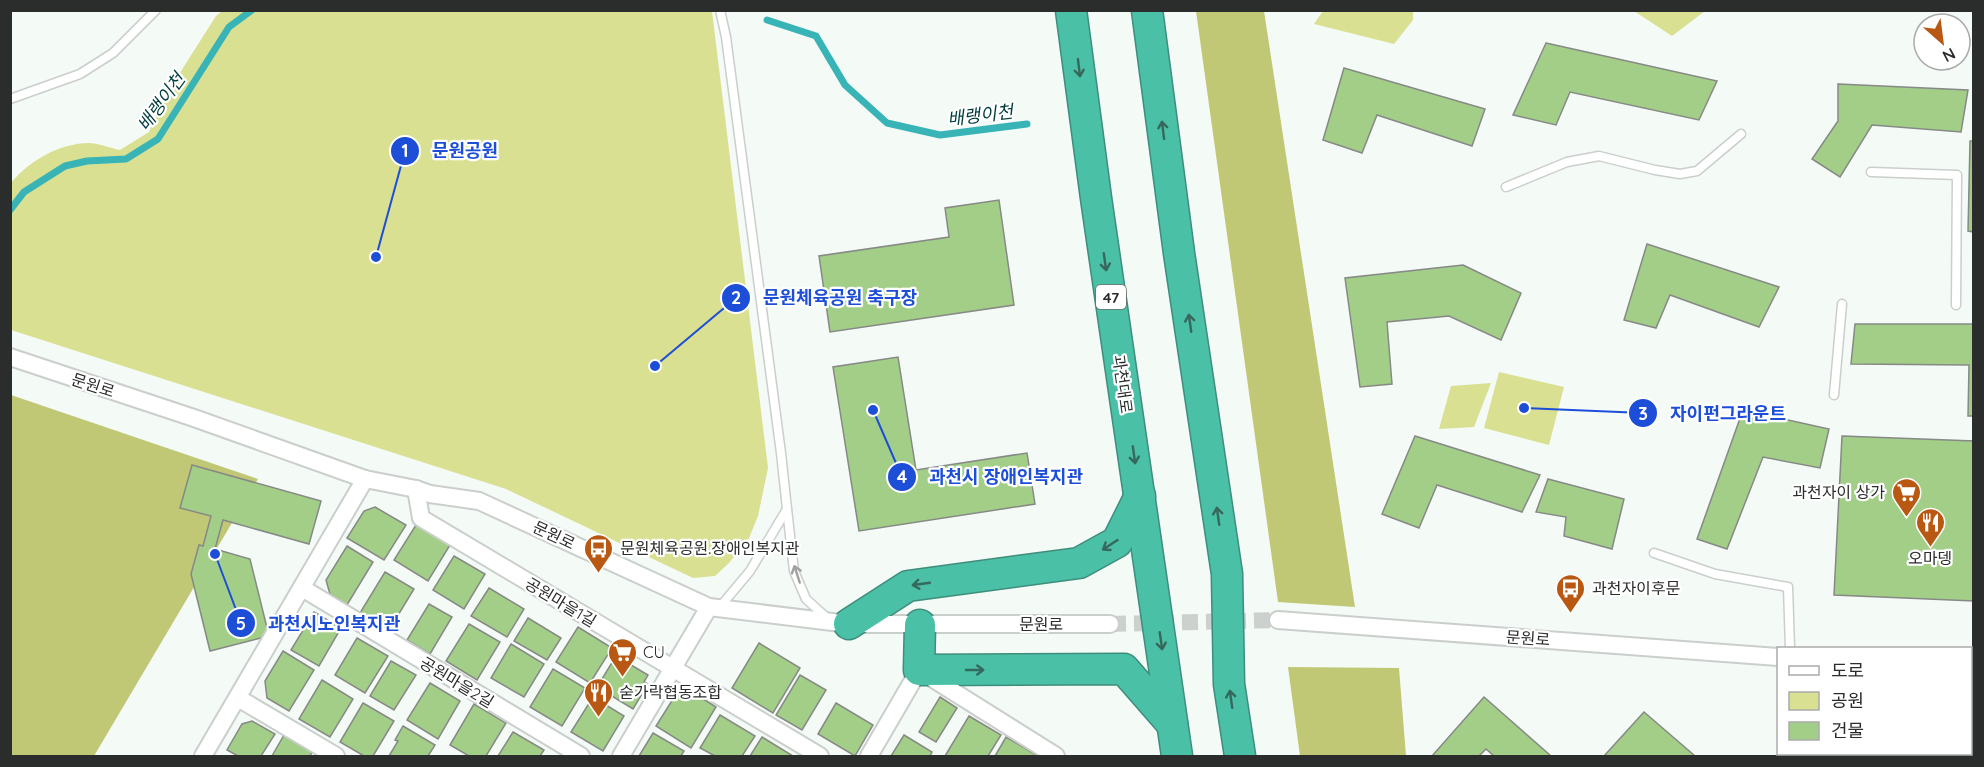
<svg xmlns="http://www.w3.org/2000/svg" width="1984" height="767" font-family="Quicksand,'Noto Sans KR',sans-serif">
<rect width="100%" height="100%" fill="#f4faf6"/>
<!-- green -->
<g fill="#d9e092">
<path d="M222 11H712L768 468 758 516 749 538 729 563 715 576 693 578 506 489 11 330V183C29 161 58 144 88 143 98 143 110 148 120 150L149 132 162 101 216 16Z"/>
<polygon points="1323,11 1413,11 1413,20 1394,44 1314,24"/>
<polygon points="1634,11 1705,10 1705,11 1672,36"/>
<polygon points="1499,372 1564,387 1549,445 1484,428"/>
<polygon points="1491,383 1474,427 1439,429 1451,386"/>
</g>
<!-- forest -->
<g fill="#c1c875">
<polygon points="1196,11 1264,11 1355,607 1278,602"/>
<polygon points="11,395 258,479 94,756 11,756"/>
<polygon points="1288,667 1399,668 1406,756 1300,756"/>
</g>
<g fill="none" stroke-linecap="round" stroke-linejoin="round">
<!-- stream -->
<g stroke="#38b4b7" stroke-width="7">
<polyline points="767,20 816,36 845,85 887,123 940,135 1027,124"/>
<polyline points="10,210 24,192 65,166 87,161 126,159 158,139 229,27 252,10"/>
</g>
</g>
<!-- building -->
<g fill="#a3ce88" stroke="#868985" stroke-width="1.5">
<polygon points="1546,43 1717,81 1699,120 1570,92 1556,125 1513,115"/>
<polygon points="1344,68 1485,109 1472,146 1377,115 1362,153 1323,140"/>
<polygon points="1838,84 1968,90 1961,132 1872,125 1840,177 1812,159 1838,121"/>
<polygon points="1970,141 1974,141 1974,232 1968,231"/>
<polygon points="999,200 1014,305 830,332 819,256 949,237 945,208"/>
<polygon points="1647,244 1779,287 1759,327 1670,295 1656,328 1624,320"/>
<polygon points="1463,265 1521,293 1501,340 1449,316 1387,322 1392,384 1360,387 1345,278"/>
<polygon points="1855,324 1974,324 1974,416 1968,416 1969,365 1851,364"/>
<polygon points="898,357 916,470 1027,453 1035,504 859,531 833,367"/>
<polygon points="1743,410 1829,429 1820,468 1763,457 1727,549 1697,539"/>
<polygon points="1415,436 1540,475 1522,512 1437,485 1419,528 1382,514"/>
<polygon points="1842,436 1974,441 1974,601 1834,595"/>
<polygon points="192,465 321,501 309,544 223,520 215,549 250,559 269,636 210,651 191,574 199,545 203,546 211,516 180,508"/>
<polygon points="1548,479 1624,499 1612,549 1564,536 1566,517 1536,512"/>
<polygon points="375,507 406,525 384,560 347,538 364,511"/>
<polygon points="416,525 450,545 428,581 394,560"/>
<polygon points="347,546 373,562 347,605 330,594 326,580"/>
<polygon points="454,556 485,574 464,609 433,590"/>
<polygon points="385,572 414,589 389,630 360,613"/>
<polygon points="489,588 524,609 507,637 471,616"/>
<polygon points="429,604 452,617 430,654 407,640"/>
<polygon points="314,612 341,628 319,666 291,650"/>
<polygon points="528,618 561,638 547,660 514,641"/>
<polygon points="469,624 500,642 477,680 446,661"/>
<polygon points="578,627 612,648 590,683 556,662"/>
<polygon points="357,638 388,656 365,693 335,675"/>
<polygon points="759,643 800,668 773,713 732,688"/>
<polygon points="511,644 544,664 524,697 491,678"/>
<polygon points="283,651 314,670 289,711 267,698 265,681"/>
<polygon points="616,656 648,675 644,682 648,684 633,709 597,687"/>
<polygon points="391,661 416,675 394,710 370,696"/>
<polygon points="553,669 585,688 562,726 530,707"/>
<polygon points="800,675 826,690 802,730 776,715"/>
<polygon points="322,680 353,699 330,737 299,719"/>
<polygon points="430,683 460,701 438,739 407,720"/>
<polygon points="686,688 716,707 691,748 656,726 673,699"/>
<polygon points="593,697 624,716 603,751 571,732"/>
<polygon points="940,697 957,708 936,742 919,732"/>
<polygon points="1484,697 1551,756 1494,756 1486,749 1479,756 1432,756"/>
<polygon points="363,703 394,721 373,756 364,756 340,742"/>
<polygon points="836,703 873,725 855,756 818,734"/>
<polygon points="474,704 506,723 486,756 469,756 450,745"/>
<polygon points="1644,712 1695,756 1604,756"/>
<polygon points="720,715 755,736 742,756 715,756 700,748"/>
<polygon points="969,716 1001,735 988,756 945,756"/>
<polygon points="252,721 275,734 261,756 238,756 227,750 242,724"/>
<polygon points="403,726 435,745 428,756 389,756 398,741 395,740"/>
<polygon points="513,732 544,750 540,756 498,756"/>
<polygon points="653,733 684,751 681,756 639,756"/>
<polygon points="284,735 312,752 310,756 272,756"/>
<polygon points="904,735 932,752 930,756 891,756"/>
<polygon points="762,737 793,756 750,756"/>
<polygon points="1006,737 1038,756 995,756"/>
<rect x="1784" y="754" width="163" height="2"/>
</g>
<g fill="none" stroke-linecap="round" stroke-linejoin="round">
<!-- street-tunnel -->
<polyline stroke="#ccd1ce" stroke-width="16" stroke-dasharray="16 8" stroke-linecap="butt" points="1110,624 1278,620"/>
<defs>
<g id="lane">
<polyline points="10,99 80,74 113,53 156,10"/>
<polyline points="1871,172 1957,175 1956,305"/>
<polyline points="1506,187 1567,162 1599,156 1655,170 1680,174 1697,171 1741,134"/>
<polyline points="1834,395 1842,304"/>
<polyline points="787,509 794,571 806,599 827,618"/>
<polyline points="1654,553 1715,574 1788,587 1790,648"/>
<polyline points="719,608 750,571 787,509 781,453 726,37 720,10"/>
</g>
<g id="street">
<polyline points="10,357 194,418 365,479 416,489 430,494 479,501 709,607 849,624 1110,624"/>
<polyline points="416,489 421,518 820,756"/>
<polyline points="302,588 581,756"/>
<polyline points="1278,620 1778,657"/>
<polyline points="1970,673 1974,673"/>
<polyline points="238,698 336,756"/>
<polyline points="203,756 365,479"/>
<polyline points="621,756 709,607"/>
<polyline points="869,756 919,670 1056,756"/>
</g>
<g id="highway">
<polyline points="1071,10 1096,198 1177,756"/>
<polyline points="1147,10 1179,253 1227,574 1229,684 1240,756"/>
<polyline points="849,624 908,586 1079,563 1117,542 1140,496"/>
<polyline points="920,625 919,670 1124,669 1172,724"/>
</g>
</defs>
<!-- lane casing -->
<use href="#lane" stroke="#cacfcc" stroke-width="11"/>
<!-- street casing -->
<use href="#street" stroke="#cacfcc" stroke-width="20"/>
<!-- highway casing -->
<use href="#highway" stroke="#3f8d7b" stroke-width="33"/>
<!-- lane -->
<use href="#lane" stroke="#fff" stroke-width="8"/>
<!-- street -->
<use href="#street" stroke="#fff" stroke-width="16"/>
<!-- highway -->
<use href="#highway" stroke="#4ac0a6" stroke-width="30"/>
</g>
<!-- one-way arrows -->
<defs><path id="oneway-shaft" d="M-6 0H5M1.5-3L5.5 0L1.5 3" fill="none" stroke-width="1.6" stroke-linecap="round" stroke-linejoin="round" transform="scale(1.5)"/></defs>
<g stroke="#37685d">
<use href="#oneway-shaft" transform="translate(1079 68) rotate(83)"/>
<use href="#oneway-shaft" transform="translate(1163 130) rotate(-97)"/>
<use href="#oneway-shaft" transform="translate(1105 262) rotate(82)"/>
<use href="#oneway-shaft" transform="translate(1190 323) rotate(-98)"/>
<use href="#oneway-shaft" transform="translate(1134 455) rotate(82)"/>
<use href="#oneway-shaft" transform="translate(1218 516) rotate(-98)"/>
<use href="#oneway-shaft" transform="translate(1110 545) rotate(147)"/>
<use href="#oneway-shaft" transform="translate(921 584) rotate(172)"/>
<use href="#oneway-shaft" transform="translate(1161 641) rotate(82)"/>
<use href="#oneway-shaft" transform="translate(975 670)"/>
<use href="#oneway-shaft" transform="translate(1231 699) rotate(-98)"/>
</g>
<use stroke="#a0a0a0" href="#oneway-shaft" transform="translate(797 574) rotate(-108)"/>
<!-- icons -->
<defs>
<symbol id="supermarket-pin" viewBox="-11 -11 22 30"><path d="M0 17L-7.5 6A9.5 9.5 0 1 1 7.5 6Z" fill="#b85812" stroke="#fff"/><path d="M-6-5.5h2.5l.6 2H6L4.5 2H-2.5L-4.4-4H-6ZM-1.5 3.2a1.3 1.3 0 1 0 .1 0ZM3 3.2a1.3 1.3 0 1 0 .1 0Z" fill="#fff"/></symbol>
<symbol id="restaurant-pin" viewBox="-11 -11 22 30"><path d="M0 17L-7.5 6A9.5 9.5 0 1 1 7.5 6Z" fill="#b85812" stroke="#fff"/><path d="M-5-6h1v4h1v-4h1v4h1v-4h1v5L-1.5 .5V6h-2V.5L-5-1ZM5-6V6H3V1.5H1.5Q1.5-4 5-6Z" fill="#fff"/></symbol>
<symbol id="bus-pin" viewBox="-11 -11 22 30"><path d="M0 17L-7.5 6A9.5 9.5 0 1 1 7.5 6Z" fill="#b85812" stroke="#fff"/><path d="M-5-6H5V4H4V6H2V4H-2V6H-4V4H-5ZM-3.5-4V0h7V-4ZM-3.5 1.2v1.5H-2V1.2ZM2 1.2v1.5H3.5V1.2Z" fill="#fff"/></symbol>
</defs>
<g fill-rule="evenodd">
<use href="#supermarket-pin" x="1890" y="476" width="33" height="45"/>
<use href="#restaurant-pin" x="1914" y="506" width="33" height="45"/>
<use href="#bus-pin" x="582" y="532" width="33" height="45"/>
<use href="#bus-pin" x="1554" y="572" width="33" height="45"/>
<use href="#supermarket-pin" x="606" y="636" width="33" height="45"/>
<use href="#restaurant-pin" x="582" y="676" width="33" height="45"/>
</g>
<g text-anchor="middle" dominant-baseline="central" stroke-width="4.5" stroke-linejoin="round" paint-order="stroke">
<!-- shield labels -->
<rect fill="#fff" stroke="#6b6c6b" stroke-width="1.5" x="1096" y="285" width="30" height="24" rx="4.5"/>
<g font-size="15" font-weight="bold" fill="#2b2d2c">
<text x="1111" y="297">47</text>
</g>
<!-- street labels -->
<g font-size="16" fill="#2b2d2c" stroke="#fff">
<text transform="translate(1123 384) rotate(82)">과천대로</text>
<text transform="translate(93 385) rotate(18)">문원로</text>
<text transform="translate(554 535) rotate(25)">문원로</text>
<text transform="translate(561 602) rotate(31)">공원마을1길</text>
<text x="1041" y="624">문원로</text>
<text transform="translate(1528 638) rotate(4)">문원로</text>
<text transform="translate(457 682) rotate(31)">공원마을2길</text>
</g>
<!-- poi labels -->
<g font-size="16" fill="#2b2d2c" stroke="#fff" text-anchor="start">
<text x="1885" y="492" text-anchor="end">과천자이 상가</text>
<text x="620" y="548">문원체육공원.장애인복지관</text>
<text x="1930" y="558" text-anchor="middle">오마뎅</text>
<text x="1592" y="588">과천자이후문</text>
<text x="643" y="652">CU</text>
<text x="619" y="692">숟가락협동조합</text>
</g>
<!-- water labels -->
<g font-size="18" font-style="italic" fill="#033d3e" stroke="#fff">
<text transform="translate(161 102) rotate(-54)">배랭이천</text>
<text transform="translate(980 115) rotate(-7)">배랭이천</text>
</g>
</g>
<!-- callouts -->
<path fill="none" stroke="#1d4ed8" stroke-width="2" d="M376 257L405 151M655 366L736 298M1524 408L1643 413M873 410L902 477M215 554L241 623"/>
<g fill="#1d4ed8" stroke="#fff" stroke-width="2">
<circle cx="376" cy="257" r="6"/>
<circle cx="655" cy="366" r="6"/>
<circle cx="1524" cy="408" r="6"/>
<circle cx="873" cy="410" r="6"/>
<circle cx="215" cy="554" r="6"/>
<circle cx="405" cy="151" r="15"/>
<circle cx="736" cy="298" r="15"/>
<circle cx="1643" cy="413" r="15"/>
<circle cx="902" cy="477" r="15"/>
<circle cx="241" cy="623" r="15"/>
</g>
<g font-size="18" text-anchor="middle" font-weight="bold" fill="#fff">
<text x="405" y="157">1</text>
<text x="736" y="304">2</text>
<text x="1643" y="420">3</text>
<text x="902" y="483">4</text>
<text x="241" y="630">5</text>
</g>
<g font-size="18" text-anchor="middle" font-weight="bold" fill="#1d4ed8" stroke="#fff" stroke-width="4.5" stroke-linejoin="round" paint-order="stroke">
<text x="465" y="157">문원공원</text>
<text x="840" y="304">문원체육공원 축구장</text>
<text x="1728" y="420">자이펀그라운트</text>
<text x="1006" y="483">과천시 장애인복지관</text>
<text x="334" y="630">과천시노인복지관</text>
</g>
<!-- border -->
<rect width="1984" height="767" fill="none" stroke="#2b2d2c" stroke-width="24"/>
<!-- legend -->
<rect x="1777" y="647" width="195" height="108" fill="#ffffff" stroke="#aaabab" stroke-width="1.5"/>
<rect x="1789" y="666" width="30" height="9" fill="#ffffff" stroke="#aaabab" stroke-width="1.5"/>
<text x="1831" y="677" font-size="18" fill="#2b2d2c">도로</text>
<rect x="1789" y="692" width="30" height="18" fill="#d9e092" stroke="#aaabab" stroke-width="1.5"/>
<text x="1831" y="707" font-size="18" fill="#2b2d2c">공원</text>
<rect x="1789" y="722" width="30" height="18" fill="#a3ce88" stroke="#aaabab" stroke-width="1.5"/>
<text x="1831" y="737" font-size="18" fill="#2b2d2c">건물</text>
<!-- north arrow -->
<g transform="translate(1942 42) rotate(152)"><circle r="28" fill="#ffffff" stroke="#aaabab" stroke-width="1.5"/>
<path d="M0-4.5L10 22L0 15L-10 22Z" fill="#b85812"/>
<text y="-9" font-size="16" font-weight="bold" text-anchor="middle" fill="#2b2d2c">N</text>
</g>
</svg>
